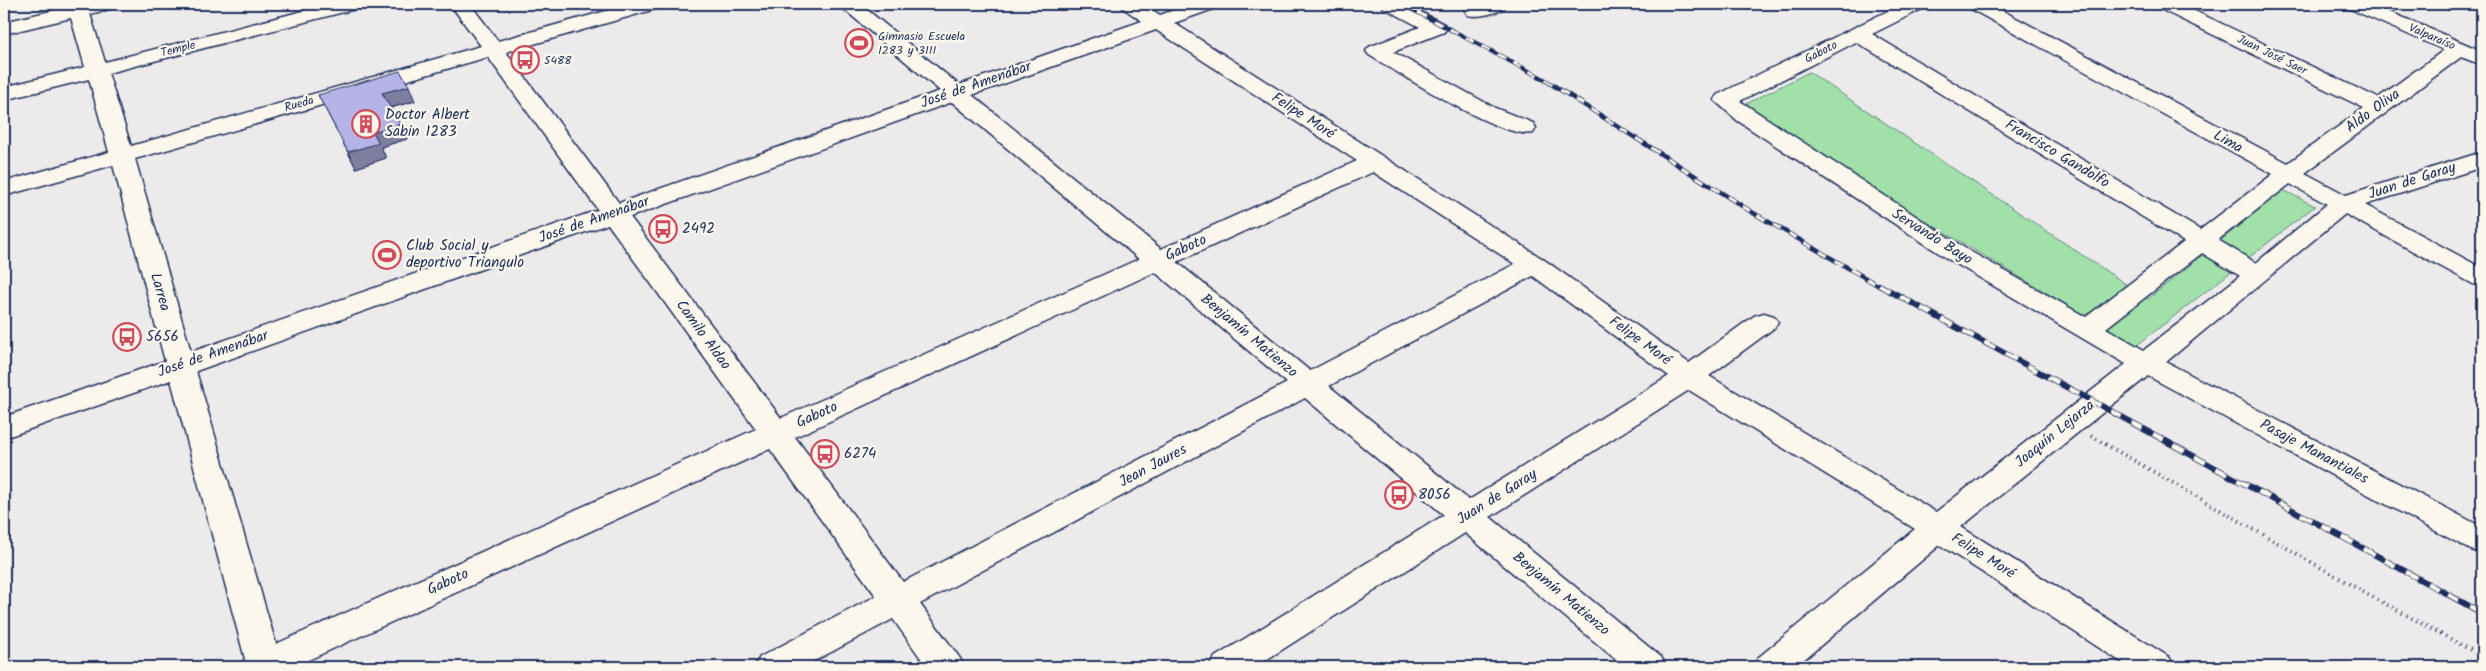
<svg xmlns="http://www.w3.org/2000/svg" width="2486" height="671" font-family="Kalam,sans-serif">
<rect width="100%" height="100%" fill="#edeaeb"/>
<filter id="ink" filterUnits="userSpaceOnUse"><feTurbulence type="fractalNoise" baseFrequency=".02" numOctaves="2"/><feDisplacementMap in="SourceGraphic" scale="10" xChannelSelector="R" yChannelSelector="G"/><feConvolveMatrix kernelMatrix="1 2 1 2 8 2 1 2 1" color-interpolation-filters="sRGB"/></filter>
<g filter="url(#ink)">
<!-- green -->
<polygon fill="#a1e0a8" stroke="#5e8883" points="1809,72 2148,299 2283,190 2315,206 2136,346 1878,193 1742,106"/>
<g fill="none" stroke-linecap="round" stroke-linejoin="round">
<defs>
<g id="minor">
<path d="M67 4H116L113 8 90 14 105 62 330 4H362L359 8 108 73 131 146 481 46 450 4H470L498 41 631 4H662L659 8 506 52 619 203 940 91 838 4H860L959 85 1142 21 1123 8 1120 4H1143L1160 15 1191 4H1219L1216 8 1174 23 1543 259 1689 363 1754 316 1764 313 1774 316 1778 322 1774 328 1709 376 1936 512 2126 364 1948 259 1738 121 1714 100 1717 95 1902 4H1927L1924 8 1872 34 2200 230 2273 174 1969 8 1966 4H1990L2288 163 2364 108 2158 8 2155 4H2180L2378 98 2444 50 2348 8 2345 4H2371L2482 51V65L2461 57 2305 173 2346 195 2482 152V167L2365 205 2482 268V286L2473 284 2345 214 2166 362 2482 527V553L2471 550 2148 376 1961 527 2169 657 2175 667H2129L1940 545 1795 667H1753L1759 657 1915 529 1689 390 1490 517 1661 657 1667 667H1625L1465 533 1255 667H1209L1215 657 1444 515 1305 398 920 604 959 657 965 667H927L893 619 803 667H754L760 657 876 596 770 449 293 667H241L245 659 171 380 4 438V417L165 361 113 165 4 196V182L109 152 89 79 4 100V87L85 67 71 18 4 34V22L68 7ZM1156 30 1357 161 1161 249 972 95ZM1856 42 2184 242 2086 317 1966 249 1740 101ZM488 57 598 210 191 352 135 159ZM952 102 1139 259 781 418 630 217ZM1373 172 1515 264 1310 371 1177 262ZM2290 184 2327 204 2256 263 2218 240ZM608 224 756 429 276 644 196 371ZM2202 253 2240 276 2144 350 2106 328ZM1155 272 1287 383 903 582 795 437ZM1533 276 1669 376 1469 500 1329 386Z"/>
<path d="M1381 4H1406L1444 24 1447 28 1444 32 1393 52 1495 108 1533 123 1536 128 1533 133C1503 140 1399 73 1369 55L1366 51 1369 47 1420 27 1384 8Z"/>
<path d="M1478 4H1508C1501 13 1478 18 1468 15L1465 11 1468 7Z"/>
</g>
</defs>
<!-- minor casing -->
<use href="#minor" stroke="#1b2f5e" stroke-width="3"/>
<!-- path -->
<polyline stroke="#1b2f5e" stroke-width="4" stroke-dasharray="1 4.5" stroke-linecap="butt" points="2091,436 2367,594 2482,656"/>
<!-- minor -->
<use href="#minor" fill="#fbf7ec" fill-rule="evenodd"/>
<defs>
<polyline id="rail-far1" points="1402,4 1542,78 1750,211 1881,287"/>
<polyline id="rail" points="1879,285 2482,613"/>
</defs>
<!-- rail-far1 casing -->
<use href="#rail-far1" stroke="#1b2f5e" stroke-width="4.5"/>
<!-- rail casing -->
<use href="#rail" stroke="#1b2f5e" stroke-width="6"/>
<!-- rail-far1 -->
<use href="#rail-far1" stroke="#fbf7ec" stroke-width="3" stroke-dasharray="9" stroke-linecap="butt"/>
<!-- rail -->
<use href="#rail" stroke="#fbf7ec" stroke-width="4.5" stroke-dasharray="12" stroke-linecap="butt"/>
</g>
<!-- wall -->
<polygon fill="#9d9bc6" stroke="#1b2f5e" points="318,95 415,101 391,108 407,139 381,147 386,158 356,168"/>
<!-- shaded-wall -->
<g fill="#7f7ea1" stroke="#1b2f5e">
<polygon points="409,86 415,101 389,108 382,93"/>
<polygon points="400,124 407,139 381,147 386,158 356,168 348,152 373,132"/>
</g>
<!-- building -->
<polygon fill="#b6b4e6" stroke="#1b2f5e" points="400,71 409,86 382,93 400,124 373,132 379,143 348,152 318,95"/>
</g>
<!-- icons -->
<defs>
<symbol id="stadium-ring" viewBox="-11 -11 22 22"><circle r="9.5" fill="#fbf7ec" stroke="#d1495b" stroke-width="1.5"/><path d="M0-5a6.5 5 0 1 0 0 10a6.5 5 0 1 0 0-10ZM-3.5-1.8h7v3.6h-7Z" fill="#d1495b"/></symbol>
<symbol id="bus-ring" viewBox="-11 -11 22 22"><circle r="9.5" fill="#fbf7ec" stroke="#d1495b" stroke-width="1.5"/><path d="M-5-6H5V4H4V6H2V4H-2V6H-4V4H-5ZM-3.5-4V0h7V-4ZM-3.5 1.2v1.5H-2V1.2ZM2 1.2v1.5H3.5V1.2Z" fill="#d1495b"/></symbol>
<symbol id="building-ring" viewBox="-11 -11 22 22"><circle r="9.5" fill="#fbf7ec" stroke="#d1495b" stroke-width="1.5"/><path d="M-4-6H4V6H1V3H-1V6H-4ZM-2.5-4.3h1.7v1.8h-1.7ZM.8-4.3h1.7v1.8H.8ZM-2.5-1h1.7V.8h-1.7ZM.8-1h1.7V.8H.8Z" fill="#d1495b"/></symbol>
</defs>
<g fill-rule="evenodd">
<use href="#stadium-ring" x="843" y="27" width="32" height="32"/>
<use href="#bus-ring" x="509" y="44" width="32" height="32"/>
<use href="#building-ring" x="350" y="108" width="32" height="32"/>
<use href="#bus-ring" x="647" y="213" width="32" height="32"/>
<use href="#stadium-ring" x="371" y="239" width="32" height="32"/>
<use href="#bus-ring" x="111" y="321" width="32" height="32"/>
<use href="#bus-ring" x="809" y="438" width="32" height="32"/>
<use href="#bus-ring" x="1383" y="479" width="32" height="32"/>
</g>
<g text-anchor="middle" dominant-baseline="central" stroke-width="4.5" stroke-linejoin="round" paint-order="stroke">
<!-- far-poi labels -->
<g font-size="12" fill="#1b2f5e" stroke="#fbf7ec" text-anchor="start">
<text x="878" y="36">Gimnasio Escuela<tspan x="878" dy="14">1283 y 3111</tspan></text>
<text x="544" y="60">5488</text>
</g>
<!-- far-street labels -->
<g font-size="12" fill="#1b2f5e" stroke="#fbf7ec">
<text transform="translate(2432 37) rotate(23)">Valparaíso</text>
<text transform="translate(178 49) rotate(-14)">Temple</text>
<text transform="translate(1821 52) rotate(-27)">Gaboto</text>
<text transform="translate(2272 55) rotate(26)">Juan José Saer</text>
<text transform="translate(299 104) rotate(-16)">Rueda</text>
</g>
<!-- street labels -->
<g font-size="15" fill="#1b2f5e" stroke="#fbf7ec">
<text transform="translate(976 85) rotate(-19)">José de Amenábar</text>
<text transform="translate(2373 111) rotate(-36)">Aldo Oliva</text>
<text transform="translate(1303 116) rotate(33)">Felipe Moré</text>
<text transform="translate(2228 142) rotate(29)">Lima</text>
<text transform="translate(2057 154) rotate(31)">Francisco Gandolfo</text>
<text transform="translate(2412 181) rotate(-18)">Juan de Garay</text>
<text transform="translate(594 220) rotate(-19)">José de Amenábar</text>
<text transform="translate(1932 237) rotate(32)">Servando Bayo</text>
<text transform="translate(1186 248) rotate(-24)">Gaboto</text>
<text transform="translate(160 292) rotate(74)">Larrea</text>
<text transform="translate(703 335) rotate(54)">Camilo Aldao</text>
<text transform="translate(1249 336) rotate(40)">Benjamín Matienzo</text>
<text transform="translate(1640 341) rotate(36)">Felipe Moré</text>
<text transform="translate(213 354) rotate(-19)">José de Amenábar</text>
<text transform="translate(817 415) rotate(-24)">Gaboto</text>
<text transform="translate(2055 434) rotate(-39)">Joaquín Lejarza</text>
<text transform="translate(2314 452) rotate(28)">Pasaje Manantiales</text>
<text transform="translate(1153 466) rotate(-28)">Jean Jaures</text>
<text transform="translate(1497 497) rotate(-32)">Juan de Garay</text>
<text transform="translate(1983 556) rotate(32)">Felipe Moré</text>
<text transform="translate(448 582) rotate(-24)">Gaboto</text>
<text transform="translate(1561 594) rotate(40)">Benjamín Matienzo</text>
</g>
<!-- poi labels -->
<g font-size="15" fill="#1b2f5e" stroke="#fbf7ec" text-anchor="start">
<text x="385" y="115">Doctor Albert<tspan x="385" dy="17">Sabin 1283</tspan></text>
<text x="682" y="229">2492</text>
<text x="406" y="246">Club Social y<tspan x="406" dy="17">deportivo Triangulo</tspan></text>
<text x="146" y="337">5656</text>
<text x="844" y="454">6274</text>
<text x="1418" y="495">8056</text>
</g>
</g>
<!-- margin -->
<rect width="2486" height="671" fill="none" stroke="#fbf7ec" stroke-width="20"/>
<rect x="10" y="10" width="2466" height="651" fill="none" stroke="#1b2f5e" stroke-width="2" filter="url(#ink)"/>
</svg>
